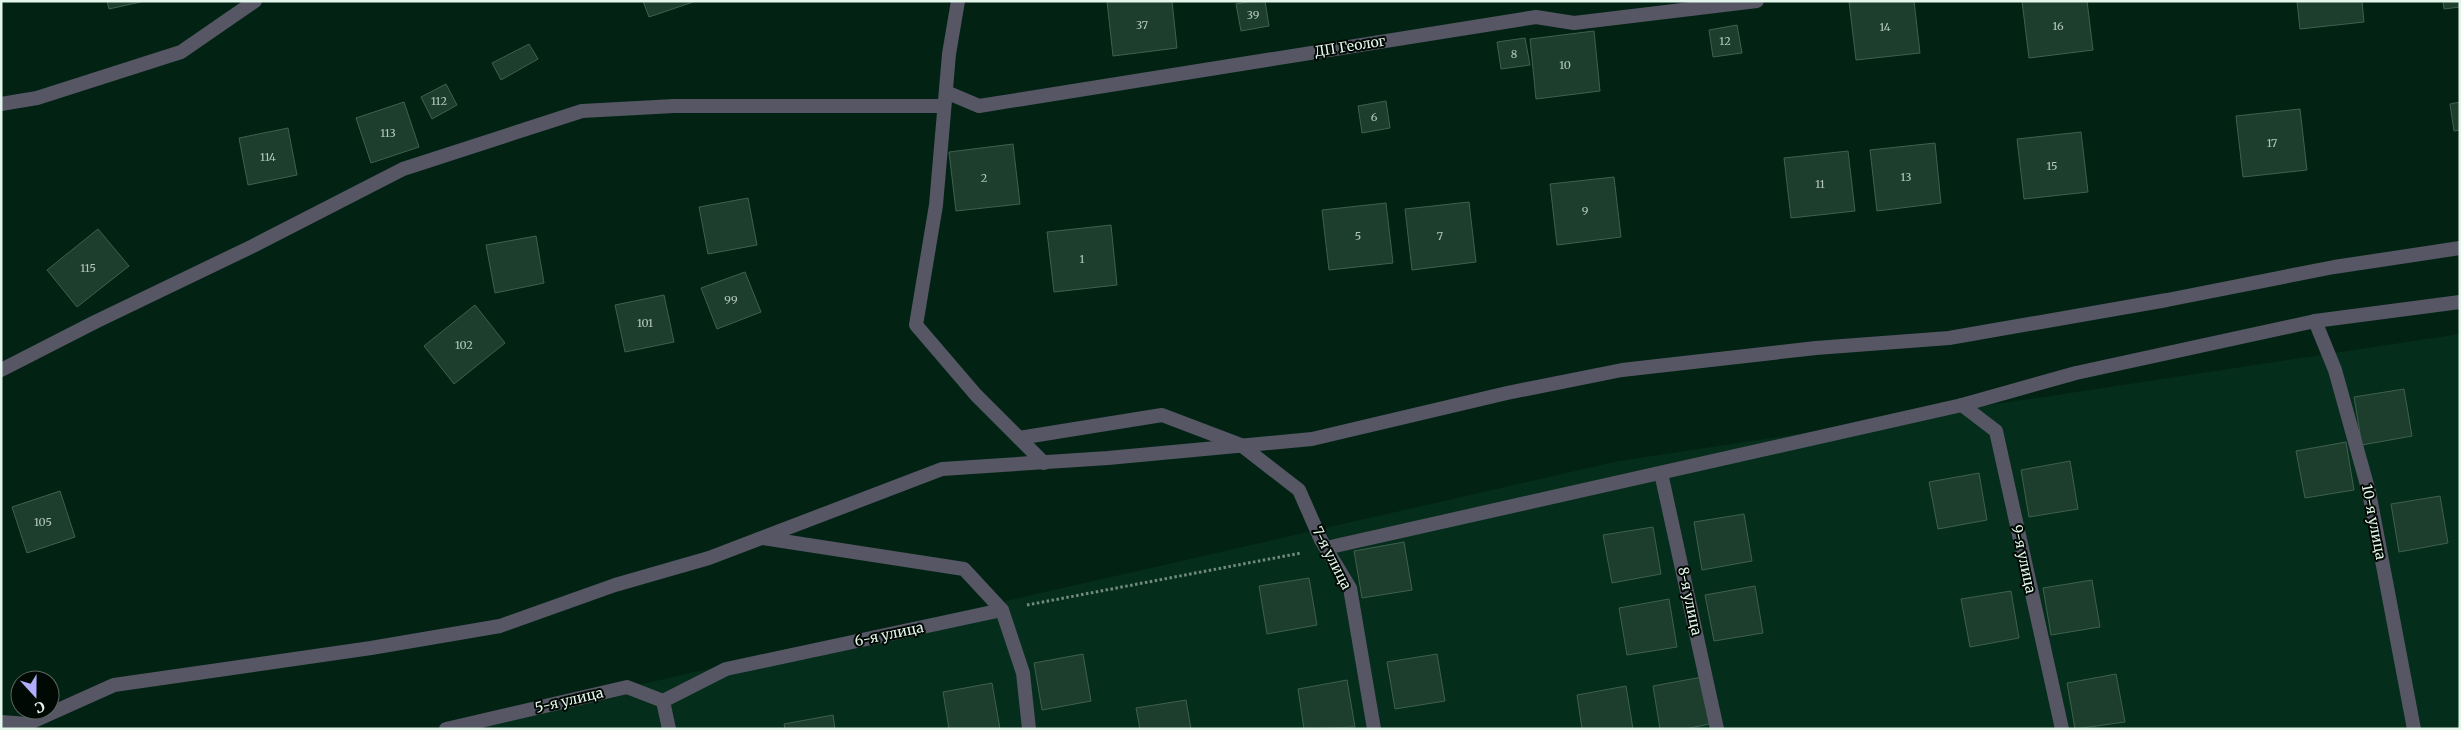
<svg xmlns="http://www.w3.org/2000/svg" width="2461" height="730" font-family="Merriweather,serif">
<rect width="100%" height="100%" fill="#022314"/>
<!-- built -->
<polygon fill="#052d1b" points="2460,334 2460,729 446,729 1619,461"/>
<!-- building -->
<g fill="#1e3e2d" stroke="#3f604e">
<polygon points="107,1 145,1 109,9"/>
<polygon points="643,1 696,1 649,17"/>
<polygon points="1107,1 1172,1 1177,48 1113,56"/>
<polygon points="1253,1 1265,1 1269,26 1241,31 1236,4"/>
<polygon points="1849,1 1914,1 1920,53 1856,60"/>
<polygon points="2022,1 2087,1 2093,50 2029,58"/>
<polygon points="2297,1 2362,1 2364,22 2300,29"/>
<polygon points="2443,1 2460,1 2460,7 2444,9"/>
<polygon points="1737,25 1742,53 1713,57 1709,30"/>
<polygon points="1594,31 1600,91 1536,99 1530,39"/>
<polygon points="1525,38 1530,65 1501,69 1497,42"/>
<polygon points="529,44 538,59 501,80 492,63"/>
<polygon points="446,84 457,105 432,119 421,97"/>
<polygon points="1386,101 1390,128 1362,133 1358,106"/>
<polygon points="404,102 419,147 371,163 356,118"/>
<polygon points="2460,102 2460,130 2454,131 2450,104"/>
<polygon points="2300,109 2307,170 2243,177 2236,116"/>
<polygon points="288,128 297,175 248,185 239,138"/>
<polygon points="2081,132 2088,192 2024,199 2017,139"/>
<polygon points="1935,143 1941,203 1877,211 1870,150"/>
<polygon points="1013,144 1020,204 956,211 949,152"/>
<polygon points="1848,151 1855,211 1791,218 1784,158"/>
<polygon points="1614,177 1621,237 1557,245 1550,184"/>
<polygon points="748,198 757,245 708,254 699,207"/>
<polygon points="1469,202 1476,262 1412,270 1405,209"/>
<polygon points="1386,203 1393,263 1329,270 1322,210"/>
<polygon points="1111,225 1117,285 1054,292 1047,232"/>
<polygon points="98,229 129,266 77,307 47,270"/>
<polygon points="536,236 544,283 495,293 486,245"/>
<polygon points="745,272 761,312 717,329 701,288"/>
<polygon points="664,295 674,342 625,352 615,305"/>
<polygon points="475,305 505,343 454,384 424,346"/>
<polygon points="2404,389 2412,436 2362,445 2354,397"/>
<polygon points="2346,442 2354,490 2305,498 2296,451"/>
<polygon points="2070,461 2078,509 2029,517 2021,470"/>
<polygon points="1979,473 1987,520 1938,529 1929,482"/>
<polygon points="60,491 75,537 27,553 12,507"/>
<polygon points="2440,496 2448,543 2399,552 2391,504"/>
<polygon points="1744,514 1752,561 1702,570 1694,522"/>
<polygon points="1653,527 1661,574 1612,583 1603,535"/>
<polygon points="1404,542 1412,590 1362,598 1354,551"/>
<polygon points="1309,578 1317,625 1267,634 1259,586"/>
<polygon points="2092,580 2100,627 2051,635 2043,588"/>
<polygon points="1755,586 1763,633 1714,641 1705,595"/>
<polygon points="2011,591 2019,638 1970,647 1961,599"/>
<polygon points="1669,599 1677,647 1627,655 1619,608"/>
<polygon points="1083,654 1091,701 1042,710 1034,663"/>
<polygon points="1437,654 1445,701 1395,709 1387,662"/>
<polygon points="2116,674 2125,722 2075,729 2067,683"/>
<polygon points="1702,677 1710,724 1685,729 1660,729 1653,686"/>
<polygon points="1347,680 1355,727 1304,729 1298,689"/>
<polygon points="992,683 1000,729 949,729 943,692"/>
<polygon points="1626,686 1633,729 1582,729 1577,695"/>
<polygon points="1186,700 1191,729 1140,729 1136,708"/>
<polygon points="833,715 835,729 785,729 784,724"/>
</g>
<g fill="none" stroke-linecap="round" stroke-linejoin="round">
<!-- path -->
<polyline stroke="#728b7e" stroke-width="3" stroke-dasharray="2.5 2.5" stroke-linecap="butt" points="1027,605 1301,553"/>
<!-- minor -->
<g stroke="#565664" stroke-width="14">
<polyline points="958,1 949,54 936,205 916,325 976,395 1044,463"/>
<polyline points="946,92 979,106 1536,17 1574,23 1757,1"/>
<polyline points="1,104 37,98 181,52 255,1"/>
<polyline points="2315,321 2335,370 2369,492 2414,729"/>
<polyline points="1,370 95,322 253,246 403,169 582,111 674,106 944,106"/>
<polyline points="1962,405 1996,431 2062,729"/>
<polyline points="1019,438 1162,415 1241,445 1299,490 1321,540 1350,588 1374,729"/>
<polyline points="1661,473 1717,729"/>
<polyline points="763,538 964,569 1002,610"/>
<polyline points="1326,548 1962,405 2076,373 2315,321 2460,302"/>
<polyline points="663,701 726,669 1002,610 1023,673 1029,729"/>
<polyline points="1,722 28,724"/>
<polyline points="16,729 114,685 371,648 500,626 615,585 709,558 942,469 1108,458 1312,439 1507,393 1622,370 1816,348 1949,338 2167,300 2334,267 2460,248"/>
<polyline points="446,729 627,687 663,701 669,729"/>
</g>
</g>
<g text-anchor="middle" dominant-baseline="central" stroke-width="4" stroke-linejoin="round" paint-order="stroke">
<!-- number labels -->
<g font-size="11" fill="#b2c8bc">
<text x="1253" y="15">39</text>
<text x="1142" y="25">37</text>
<text x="2058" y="26">16</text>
<text x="1885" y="27">14</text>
<text x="1725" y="41">12</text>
<text x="1514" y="54">8</text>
<text x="1565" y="65">10</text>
<text x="439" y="101">112</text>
<text x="1374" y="117">6</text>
<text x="388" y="133">113</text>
<text x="2272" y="143">17</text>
<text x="268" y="157">114</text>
<text x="2052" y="166">15</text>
<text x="1906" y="177">13</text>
<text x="984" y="178">2</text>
<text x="1820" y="184">11</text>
<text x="1585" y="211">9</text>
<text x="1358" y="236">5</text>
<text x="1440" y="236">7</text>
<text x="1082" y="259">1</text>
<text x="88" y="268">115</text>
<text x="731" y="300">99</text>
<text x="645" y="323">101</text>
<text x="464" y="345">102</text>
<text x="43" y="522">105</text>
</g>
<!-- street labels -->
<g font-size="14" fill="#e4f6eb" stroke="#010904">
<text transform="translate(1350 46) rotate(-9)">ДП Геолог</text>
<text transform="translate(2374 522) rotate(79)">10-я улица</text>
<text transform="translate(1332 558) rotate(63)">7-я улица</text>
<text transform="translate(2024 559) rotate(78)">9-я улица</text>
<text transform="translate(1690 601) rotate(78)">8-я улица</text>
<text transform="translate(889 634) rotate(-12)">6-я улица</text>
<text transform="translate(569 700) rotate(-13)">5-я улица</text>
</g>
</g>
<!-- border -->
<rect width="2461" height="730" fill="none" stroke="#e4f6eb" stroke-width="5"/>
<!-- north arrow -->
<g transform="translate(35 695) rotate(159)"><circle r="24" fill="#010904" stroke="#5c6860"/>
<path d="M0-4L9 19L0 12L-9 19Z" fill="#b0aefa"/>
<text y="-8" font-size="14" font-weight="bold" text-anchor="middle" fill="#e4f6eb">С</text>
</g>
</svg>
